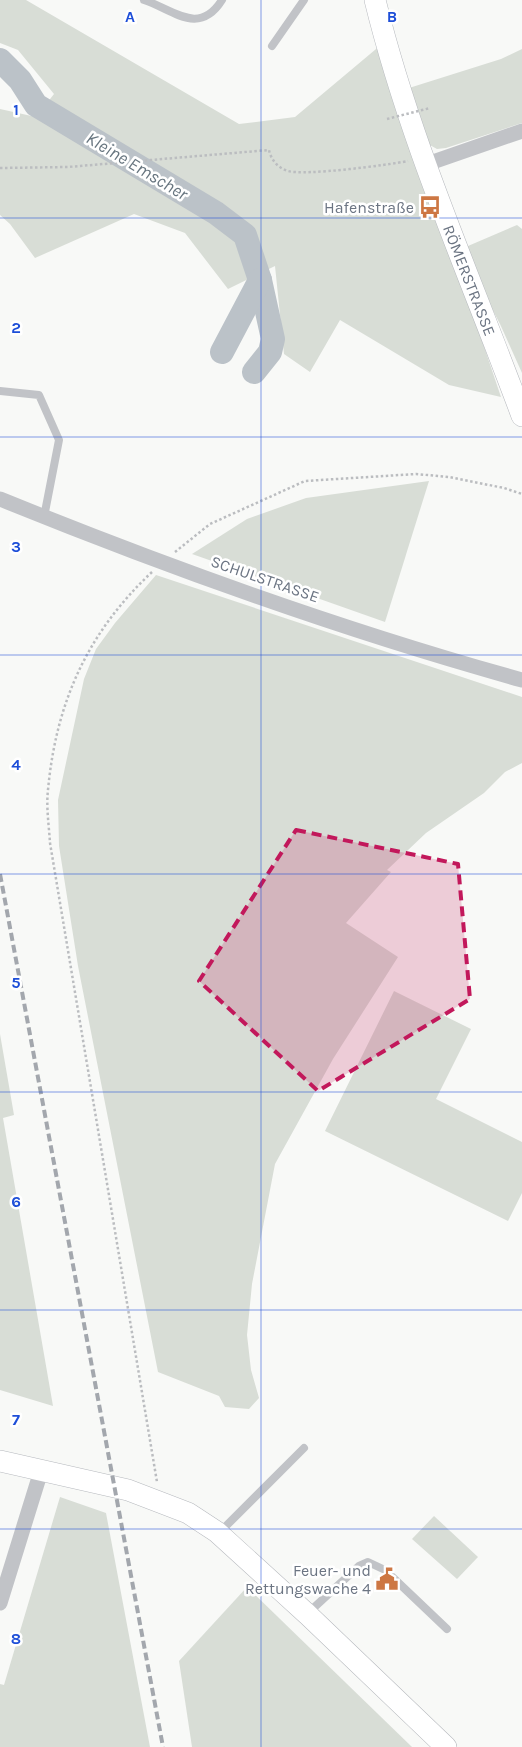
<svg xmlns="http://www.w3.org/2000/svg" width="522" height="1747" font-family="Karla,sans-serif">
<rect width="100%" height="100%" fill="#f8f9f7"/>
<!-- green -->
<g fill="#d8ddd6">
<polygon points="0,0 26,0 239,124 295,117 382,44 501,397 449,385 340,320 310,372 284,354 275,266 228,289 185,233 134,214 35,258 10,224 0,215 0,109 36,117 54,94 18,50 0,43"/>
<polygon points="522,49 522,123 446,148 437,149 428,144 409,88 501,59"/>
<polygon points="517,225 522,229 522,373 500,324 461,249"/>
<polygon points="429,481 385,622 192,554 247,519 306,498"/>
<polygon points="156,575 522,697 522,763 505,772 484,793 426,833 387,870 391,872 346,923 398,957 333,1059 275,1164 252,1284 247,1335 251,1370 259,1398 249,1409 225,1407 219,1396 158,1372 78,966 59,846 58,800 84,679 96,649 115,623"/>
<polygon points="394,991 471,1029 436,1099 522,1142 522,1193 508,1221 325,1131"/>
<polygon points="0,1034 14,1115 3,1118 53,1406 0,1390"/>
<polygon points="60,1497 106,1513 150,1747 0,1747 0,1684 4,1685"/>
<polygon points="434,1516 478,1557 457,1579 412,1539"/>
<polygon points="247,1587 412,1747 192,1747 179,1661"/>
</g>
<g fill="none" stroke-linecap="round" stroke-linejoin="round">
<!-- river -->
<g stroke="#bbc2c8" stroke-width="24">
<polyline points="0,60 20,80 36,105 216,213 245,235 260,280 273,339 270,352 254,372"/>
<polyline points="222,352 260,280"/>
</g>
<defs>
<g id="secondary">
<path id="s1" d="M375 0C410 143 471 278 522 416"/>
<polyline points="0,1461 128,1490 188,1513 217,1532 307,1614 446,1747"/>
</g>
</defs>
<!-- secondary casing -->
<use href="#secondary" stroke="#b6b9be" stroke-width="22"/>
<!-- path -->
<g stroke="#bbbdc0" stroke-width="2.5" stroke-dasharray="2.5 2.5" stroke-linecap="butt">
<path d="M0 168 68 167 269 150C271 160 278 168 288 171 304 176 388 165 408 161"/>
<polyline points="175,552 210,524 305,481 416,474 449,477 504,488 522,494"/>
<path d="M152 572C88 632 56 702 48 790 46 807 49 826 50 843L157 1482"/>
</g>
<!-- lane -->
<g stroke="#c1c3c7" stroke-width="8">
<path d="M144 0C172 9 199 37 222 0"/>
<polyline points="272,46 304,0"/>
<polyline points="0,391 39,395 59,440 44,517"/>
<polyline points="220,1532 304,1448"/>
<polyline points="308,1613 359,1566 368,1562 385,1570 447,1629"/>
</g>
<!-- street -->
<g stroke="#c1c3c7" stroke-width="15">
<polyline points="427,164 522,131"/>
<path d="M0 499C170 568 345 631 522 680"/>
<polyline points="0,1603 41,1471"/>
</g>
<!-- secondary -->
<use href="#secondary" stroke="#fff" stroke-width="21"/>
<!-- rail -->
<polyline stroke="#a3a7ad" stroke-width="4" stroke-dasharray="8 4" stroke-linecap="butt" points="0,874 163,1747"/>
<!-- path-bridge -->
<polyline stroke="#bbbdc0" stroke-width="2.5" stroke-dasharray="2.5 2.5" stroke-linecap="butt" points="387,119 430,108"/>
</g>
<!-- marked area -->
<path fill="#c2185b" fill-opacity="0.2" stroke="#c2185b" stroke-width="4" stroke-dasharray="10 6" stroke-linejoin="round" d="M296 830 458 864 470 999 318 1091 199 981Z"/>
<!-- grid -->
<path fill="none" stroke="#1d4ed8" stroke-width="1" stroke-opacity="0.55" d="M261 0V1747M0 218H522M0 437H522M0 655H522M0 874H522M0 1092H522M0 1310H522M0 1529H522"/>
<!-- icons -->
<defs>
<symbol id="bus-bare" viewBox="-9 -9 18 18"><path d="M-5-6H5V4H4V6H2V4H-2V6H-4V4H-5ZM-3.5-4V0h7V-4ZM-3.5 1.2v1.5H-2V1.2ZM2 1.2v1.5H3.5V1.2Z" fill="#cd7743" stroke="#fff" stroke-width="2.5" paint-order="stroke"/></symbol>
<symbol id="civic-bare" viewBox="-9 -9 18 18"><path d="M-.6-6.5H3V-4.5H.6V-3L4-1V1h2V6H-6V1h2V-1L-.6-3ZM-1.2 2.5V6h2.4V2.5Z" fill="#cd7743" stroke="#fff" stroke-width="2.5" paint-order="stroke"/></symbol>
</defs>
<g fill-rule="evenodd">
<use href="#bus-bare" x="414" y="191" width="32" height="32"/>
<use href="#civic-bare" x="371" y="1563" width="32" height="32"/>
</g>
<g text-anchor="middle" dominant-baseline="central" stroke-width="5" stroke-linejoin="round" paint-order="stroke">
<!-- poi labels -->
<g font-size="16" fill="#6c7583" stroke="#fff" text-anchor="end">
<text x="414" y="207">Hafenstraße</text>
<text x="371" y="1570">Feuer- und<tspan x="371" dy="18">Rettungswache 4</tspan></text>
</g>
<!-- street labels -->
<g font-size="16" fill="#6c7583" stroke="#fff">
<text stroke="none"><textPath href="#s1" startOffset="296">RÖMERSTRASSE</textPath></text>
<text transform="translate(265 579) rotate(19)">SCHULSTRASSE</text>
</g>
<!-- water labels -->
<g font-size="18" font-style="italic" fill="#67757f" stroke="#fff">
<text transform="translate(137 166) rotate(31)">Kleine Emscher</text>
</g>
</g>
<g font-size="16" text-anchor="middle" font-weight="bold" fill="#1d4ed8" stroke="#fff" stroke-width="5" stroke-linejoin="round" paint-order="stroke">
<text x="130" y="22">A</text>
<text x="392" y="22">B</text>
<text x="16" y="115">1</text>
<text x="16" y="333">2</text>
<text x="16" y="552">3</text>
<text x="16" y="770">4</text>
<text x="16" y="988">5</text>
<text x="16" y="1207">6</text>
<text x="16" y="1425">7</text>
<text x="16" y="1644">8</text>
</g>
</svg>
